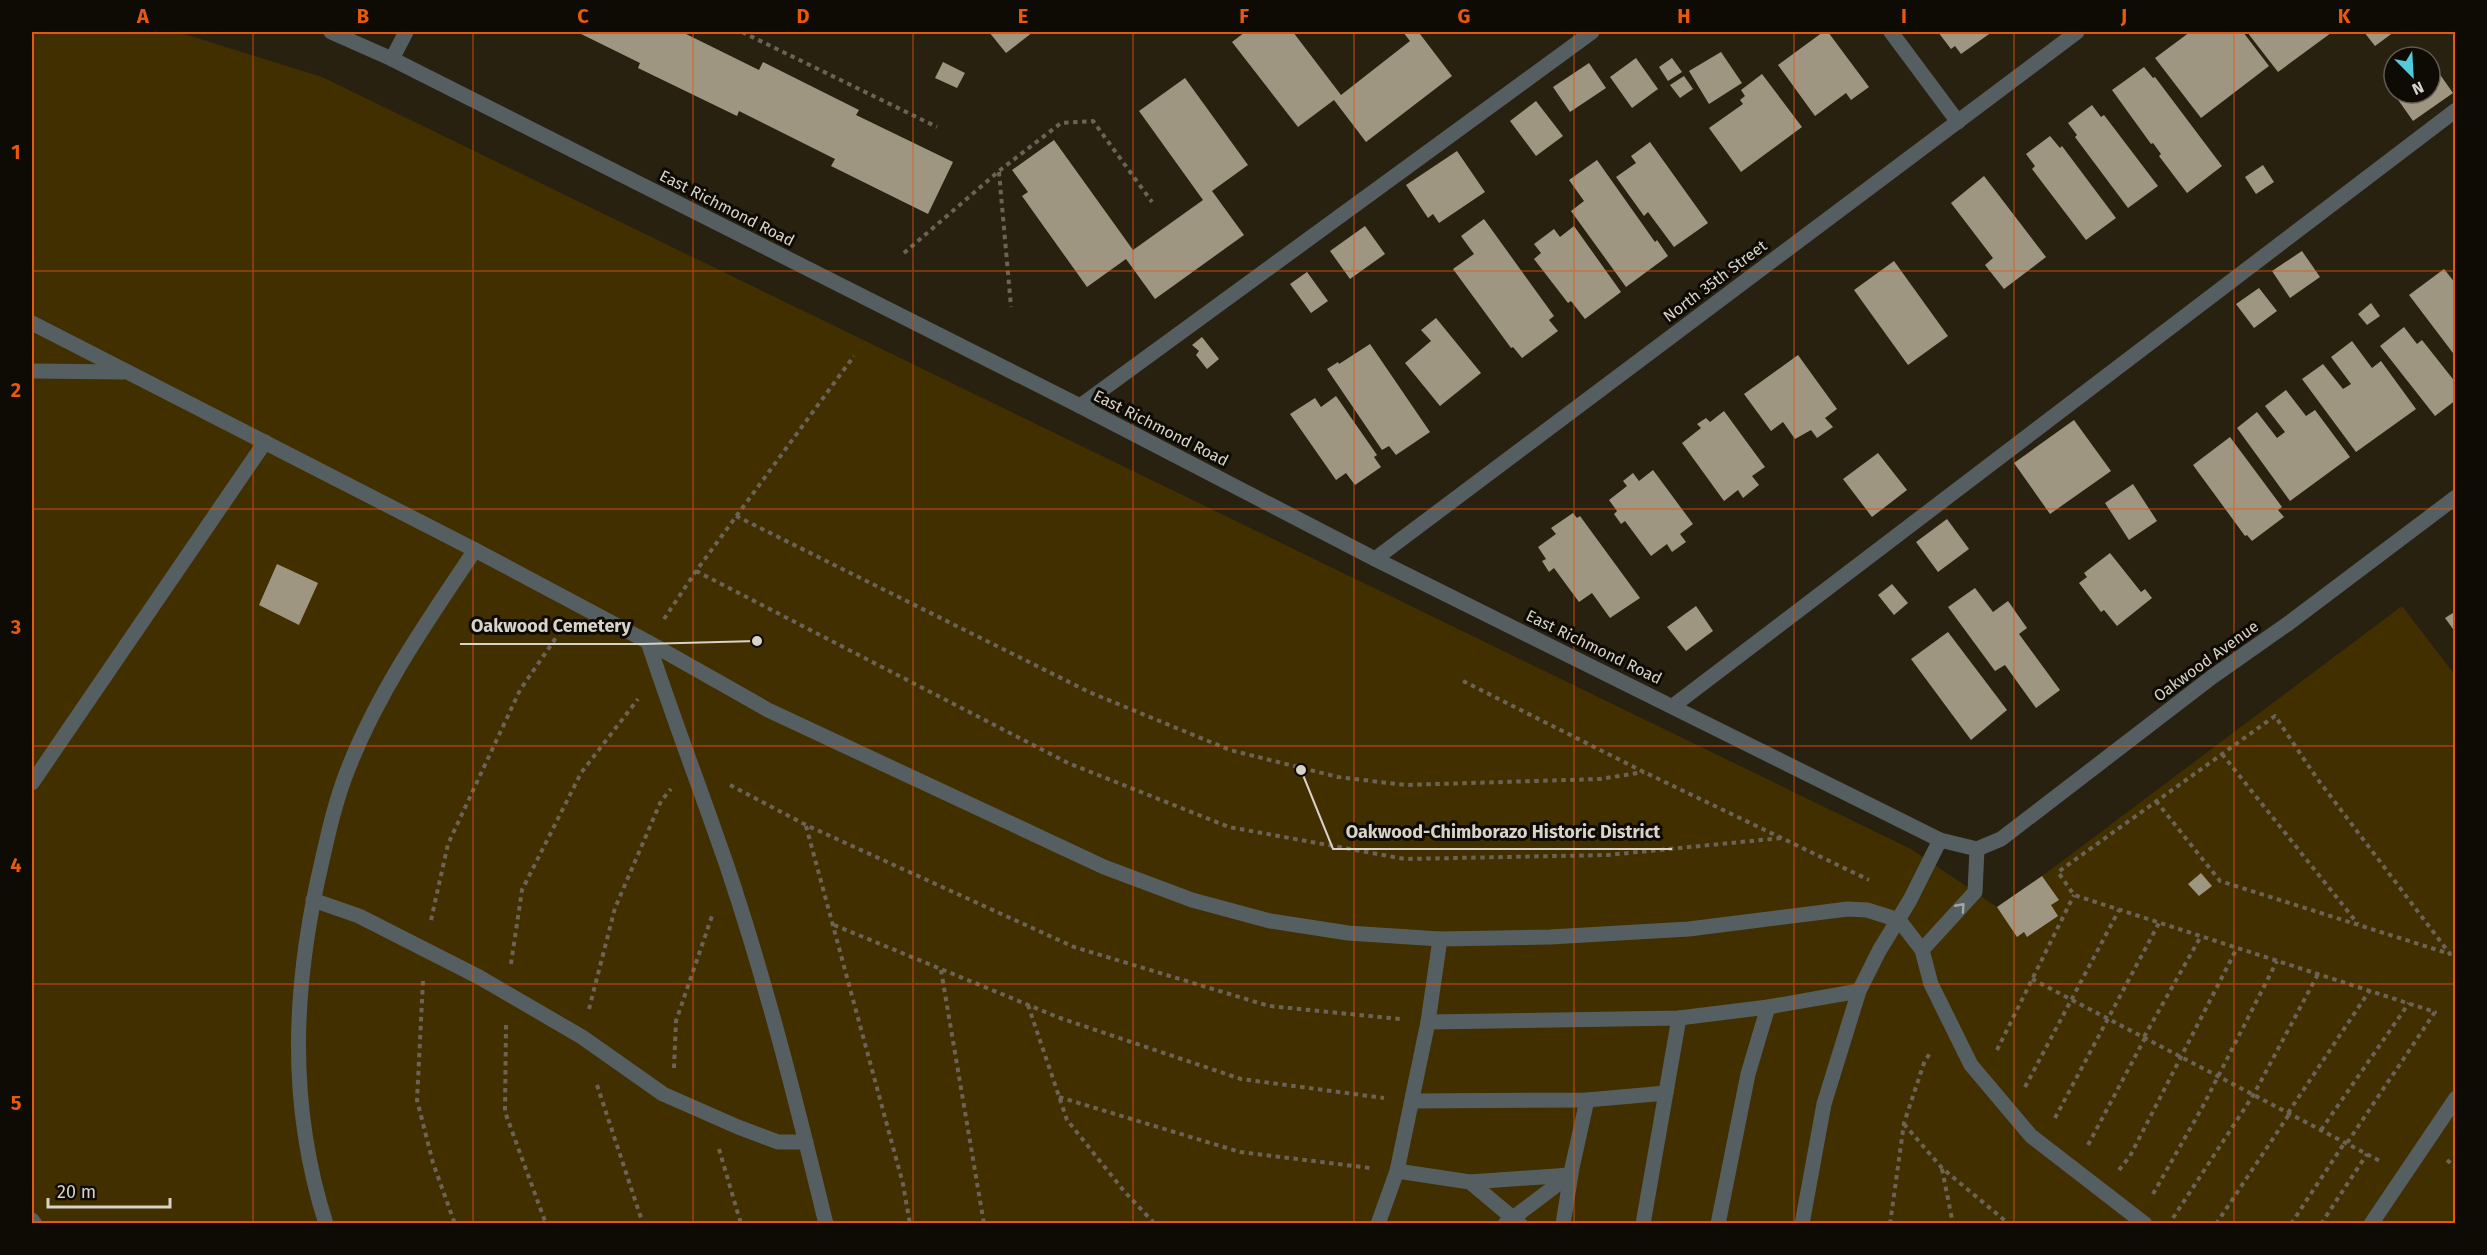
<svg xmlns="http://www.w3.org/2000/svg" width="2487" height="1255" font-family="'Fira Sans',sans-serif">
<rect width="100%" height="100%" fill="#282110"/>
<!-- green -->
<polygon fill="#412f00" points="32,32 178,32 322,77 1911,849 1997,907 2053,868 2402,606 2455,675 2455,1223 32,1223"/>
<!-- building -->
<g fill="#9f9682">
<polygon points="577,32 682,32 759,70 763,62 859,110 856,115 953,162 928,214 831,166 835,159 739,111 737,116 638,68 640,63"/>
<polygon points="989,32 1033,32 1006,53"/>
<polygon points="1245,32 1293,32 1341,95 1410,41 1403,32 1423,32 1420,34 1452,76 1366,142 1334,100 1298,127 1232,42"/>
<polygon points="1823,32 1828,32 1869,87 1851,100 1846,93 1815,116 1778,65"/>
<polygon points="1938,32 1992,32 1961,54 1955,46 1951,49"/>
<polygon points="2190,32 2243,32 2269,66 2201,118 2155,58"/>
<polygon points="2247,32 2329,32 2331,33 2278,72"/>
<polygon points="2364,32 2394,32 2375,46"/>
<polygon points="1721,52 1742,83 1709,104 1689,71"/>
<polygon points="1636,58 1658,89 1632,108 1610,77"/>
<polygon points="1672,58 1682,72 1668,81 1659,67"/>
<polygon points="943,62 965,73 957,88 935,78"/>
<polygon points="1589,63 1606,88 1570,112 1553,87"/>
<polygon points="2434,66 2453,93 2413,121 2394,94 2430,93 2430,69"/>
<polygon points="2144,67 2153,78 2155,77 2222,166 2187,193 2159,156 2161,154 2153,143 2151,144 2112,90"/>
<polygon points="1762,74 1802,127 1741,172 1709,128 1743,104 1740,100 1745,96 1741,90"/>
<polygon points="1684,76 1693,89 1680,98 1670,85"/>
<polygon points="1185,78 1248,165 1212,191 1244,235 1155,299 1126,259 1087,287 1022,196 1028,192 1012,170 1054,140 1133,250 1203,200 1139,111"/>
<polygon points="1536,101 1563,136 1536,156 1510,121"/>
<polygon points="2092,105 2101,117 2104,115 2158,186 2128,208 2075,137 2077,135 2068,123"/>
<polygon points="2050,136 2060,148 2062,146 2116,218 2086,240 2032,169 2035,166 2026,154"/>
<polygon points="1650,142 1708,223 1674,247 1648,212 1644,216 1616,177 1636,163 1631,156"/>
<polygon points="1457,151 1485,192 1439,223 1433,214 1428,218 1406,185"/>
<polygon points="1597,160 1655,242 1657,240 1668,256 1626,287 1571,211 1584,201 1569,180"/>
<polygon points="2263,165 2274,182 2256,194 2245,177"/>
<polygon points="1984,176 2046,257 2004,289 1985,265 1993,258 1951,203"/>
<polygon points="1484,219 1554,316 1549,320 1558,331 1522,358 1513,347 1511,348 1453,269 1474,254 1461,236"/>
<polygon points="1365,226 1385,254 1350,279 1330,251"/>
<polygon points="1574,226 1621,292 1585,319 1571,301 1568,303 1534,259 1541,253 1534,244 1554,229 1560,237"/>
<polygon points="2302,251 2320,277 2290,298 2272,271"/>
<polygon points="1894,261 1948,336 1908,365 1854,290"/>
<polygon points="2444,269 2456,284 2456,357 2409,295"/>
<polygon points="1307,272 1328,301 1311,313 1290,284"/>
<polygon points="2259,288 2277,311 2254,328 2236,304"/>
<polygon points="2371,303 2380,316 2367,325 2358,314"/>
<polygon points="1436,318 1481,373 1440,406 1405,363 1431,341 1421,330"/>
<polygon points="2404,327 2417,344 2422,340 2456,383 2456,400 2435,416 2380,346"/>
<polygon points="1202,337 1219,359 1207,369 1196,355 1199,351 1192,345"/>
<polygon points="2352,341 2372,368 2381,361 2416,409 2356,452 2302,379 2323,364 2343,389 2351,384 2331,357"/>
<polygon points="1370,344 1430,432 1396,455 1389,446 1382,450 1327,369 1338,362 1339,364"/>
<polygon points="1798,355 1837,409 1825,418 1833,427 1817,438 1811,430 1795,439 1783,422 1771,431 1744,394"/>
<polygon points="2286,390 2306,416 2315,410 2350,457 2290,501 2237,428 2257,412 2277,438 2285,432 2265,406"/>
<polygon points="1336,396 1377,455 1374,457 1381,467 1355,485 1346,473 1336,480 1290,414 1315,398 1321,407"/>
<polygon points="1724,411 1765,467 1752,476 1759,485 1743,498 1738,490 1724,501 1682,443 1701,428 1697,424 1706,418 1710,422"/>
<polygon points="2074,420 2111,471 2050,514 2014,463"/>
<polygon points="2230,437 2282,507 2278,510 2284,517 2252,541 2247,535 2245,536 2193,465"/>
<polygon points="1878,453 1907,490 1872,517 1843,479"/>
<polygon points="1653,470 1693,524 1680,534 1686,542 1672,552 1667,544 1651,556 1625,521 1621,524 1614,514 1617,511 1609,500 1627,486 1623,481 1633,473 1639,481"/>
<polygon points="2133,484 2157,521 2129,540 2105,503"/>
<polygon points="1573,513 1577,518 1580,516 1640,598 1610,618 1592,593 1579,602 1554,568 1549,572 1542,561 1546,559 1538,547 1556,534 1551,528"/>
<polygon points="1947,519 1969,549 1938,572 1916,542"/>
<polygon points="2110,553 2141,592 2145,589 2152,598 2117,626 2104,610 2101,612 2079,583 2087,577 2084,573"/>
<polygon points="277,564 318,583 299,625 259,605"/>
<polygon points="1892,584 1908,603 1894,615 1878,595"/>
<polygon points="1975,588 1993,612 2008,601 2027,628 2019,634 2060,690 2036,708 2005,665 1995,671 1948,607"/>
<polygon points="1696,606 1713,631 1686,651 1667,627"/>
<polygon points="2456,611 2456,633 2445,618"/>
<polygon points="1948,632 2007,710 1971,740 1911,659"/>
<polygon points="2201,873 2212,886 2199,896 2188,884"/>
<polygon points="2042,876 2059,900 2051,905 2058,916 2027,937 2024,932 2017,937 1997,907"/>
</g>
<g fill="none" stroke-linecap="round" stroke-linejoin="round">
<!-- path -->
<g stroke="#6b6456" stroke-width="4" stroke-dasharray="4.5 4.5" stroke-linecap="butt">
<polyline points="742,32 937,127"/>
<polyline points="999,172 1011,307"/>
<polyline points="904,253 999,171 1061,123 1093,121 1152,202"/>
<polyline points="736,516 1089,692 1230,750 1338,777 1405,785 1600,779 1644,772"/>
<polyline points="696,571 1068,763 1229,827 1405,859 1608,855 1782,838"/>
<polyline points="664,619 696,571 854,356"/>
<polyline points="1463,681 1644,772 1869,880"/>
<polyline points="2222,754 2358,924"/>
<polyline points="730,785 806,825 1074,947 1269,1006 1400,1019"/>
<polyline points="2156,801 2220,881 2450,954 2316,777 2275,716 2058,872 2074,895 2435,1012 2347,1143"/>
<polyline points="806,826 903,1184 910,1224"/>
<polyline points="431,920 448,844 520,690 562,629"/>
<polyline points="834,925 1060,1018 1241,1079 1384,1098"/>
<polyline points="511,964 522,890 581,773 638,699"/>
<polyline points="941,970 984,1224"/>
<polyline points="2032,979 2380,1161"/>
<polyline points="423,981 417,1100 433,1163 455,1224"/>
<polyline points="1028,1005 1067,1120 1124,1191 1155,1224"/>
<polyline points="589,1009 615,908 661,801 671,789"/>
<polyline points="506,1025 505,1112 546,1224"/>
<polyline points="2144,1037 2201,936"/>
<polyline points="1997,1050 2074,895"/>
<polyline points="674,1068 676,1021 712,916"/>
<polyline points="597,1085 643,1224"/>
<polyline points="2025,1087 2119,910"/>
<polyline points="1059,1097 1240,1152 1370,1168"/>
<polyline points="2288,1113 2370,990"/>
<polyline points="2055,1118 2159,923"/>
<polyline points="1904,1124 1942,1168 2009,1224"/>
<polyline points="2321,1130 2409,1003"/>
<polyline points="2088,1145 2145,1038"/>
<polyline points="719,1149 741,1224"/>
<polyline points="2447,1160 2456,1168"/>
<polyline points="1942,1169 1953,1224"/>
<polyline points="2119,1170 2130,1156 2237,948"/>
<polyline points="2153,1194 2203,1106 2277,961"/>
<polyline points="2173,1218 2254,1094 2318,974"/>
<polyline points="1890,1224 1904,1123 1925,1060 1932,1051"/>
<polyline points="2216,1224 2290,1113"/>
<polyline points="2291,1224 2345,1142"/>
<polyline points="2321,1224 2367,1154"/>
</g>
<!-- minor -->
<g stroke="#555f61" stroke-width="15">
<polyline points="331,32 392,59 1080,406 1375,559 1914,827 1940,840 1977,849"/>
<polyline points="1891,32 1958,122"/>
<polyline points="392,59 406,32"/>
<polyline points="32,323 475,550 648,642 768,710 1104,867 1192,900 1270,921 1348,933 1440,939 1550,937 1689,929 1848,909 1867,910 1899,920 1922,950 1931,984 1971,1065 2031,1136 2145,1224"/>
<polyline points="32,371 124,372"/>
<polyline points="1080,406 1592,32"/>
<polyline points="1375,559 2077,32"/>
<path d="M648 642C673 718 702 793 728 869 767 985 797 1105 826 1224"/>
<polyline points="1673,706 2456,110"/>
<polyline points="32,783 265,442"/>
<polyline points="1977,849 2001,839 2212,677 2289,623 2456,497"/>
<polyline points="313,900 359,916 479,977 582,1037 663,1094 738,1127 778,1142 806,1142"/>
<polyline points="1922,950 1975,892 1977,849"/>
<polyline points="1428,1022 1679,1018 1768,1007 1859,991"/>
<polyline points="1412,1101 1587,1100 1666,1093"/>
<polyline points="1397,1171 1470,1182 1520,1224"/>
<polyline points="1470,1182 1570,1175"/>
<polyline points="32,1220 35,1224"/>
<path d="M326 1224C287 1102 293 984 322 861 329 830 336 799 348 769 379 690 428 620 475 550"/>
<polyline points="1378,1224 1397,1171 1428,1022 1440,939"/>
<polyline points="1505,1224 1570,1175"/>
<polyline points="1563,1224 1572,1168 1587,1100"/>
<polyline points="1643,1224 1679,1018"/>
<polyline points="1718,1224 1748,1074 1768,1007"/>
<polyline points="1802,1224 1824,1104 1859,991 1879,951 1910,900 1940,840"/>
<polyline points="2371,1224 2456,1098"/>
</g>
</g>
<!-- one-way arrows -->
<defs><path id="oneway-chevron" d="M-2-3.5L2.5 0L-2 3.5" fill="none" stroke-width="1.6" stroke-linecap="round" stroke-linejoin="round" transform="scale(1.5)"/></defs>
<use stroke="#a4a59f" href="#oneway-chevron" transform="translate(1961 907) rotate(-48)"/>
<!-- grid -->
<path fill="none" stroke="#e8590c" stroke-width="1.5" stroke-opacity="0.55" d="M253 32V1224M473 32V1224M693 32V1224M913 32V1224M1133 32V1224M1354 32V1224M1574 32V1224M1794 32V1224M2014 32V1224M2234 32V1224M32 271H2456M32 509H2456M32 746H2456M32 984H2456"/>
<g text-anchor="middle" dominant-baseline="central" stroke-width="6" stroke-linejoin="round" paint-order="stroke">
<!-- street labels -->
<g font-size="16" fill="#d8d3c9" stroke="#0e0b05">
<text transform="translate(727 208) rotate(27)">East Richmond Road</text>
<text transform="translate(1715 281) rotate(-37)">North 35th Street</text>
<text transform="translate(1161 428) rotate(27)">East Richmond Road</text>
<text transform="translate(1594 647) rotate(26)">East Richmond Road</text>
<text transform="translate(2206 661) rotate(-36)">Oakwood Avenue</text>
</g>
</g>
<!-- callouts -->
<path fill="none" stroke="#d8d3c9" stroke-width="2" d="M757 641L643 644H460M1301 770L1333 849H1672"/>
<g fill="#d8d3c9" stroke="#0e0b05" stroke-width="2">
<circle cx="757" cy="641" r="6"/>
<circle cx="1301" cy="770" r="6"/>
</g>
<g font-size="18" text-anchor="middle" font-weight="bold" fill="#d8d3c9" stroke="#0e0b05" stroke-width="6" stroke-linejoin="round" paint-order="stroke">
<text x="551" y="632">Oakwood Cemetery</text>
<text x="1503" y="838">Oakwood-Chimborazo Historic District</text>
</g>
<!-- border -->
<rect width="2487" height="1255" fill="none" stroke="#0e0b05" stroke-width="66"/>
<!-- north arrow -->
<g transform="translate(2412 75) rotate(156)"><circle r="28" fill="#0e0b05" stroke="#5f5b53" stroke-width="1.5"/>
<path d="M0-4.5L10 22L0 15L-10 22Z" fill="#53cbdb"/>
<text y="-9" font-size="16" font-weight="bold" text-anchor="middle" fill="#d8d3c9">N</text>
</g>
<!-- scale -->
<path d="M48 1198v9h122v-9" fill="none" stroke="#d8d3c9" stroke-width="3"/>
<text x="57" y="1198" font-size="18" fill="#d8d3c9" stroke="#0e0b05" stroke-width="4.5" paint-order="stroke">20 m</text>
<rect x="33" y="33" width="2421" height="1189" fill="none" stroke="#e8590c" stroke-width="2"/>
<g font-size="20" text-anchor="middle" font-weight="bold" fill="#e8590c">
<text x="143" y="23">A</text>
<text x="363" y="23">B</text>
<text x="583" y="23">C</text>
<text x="803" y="23">D</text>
<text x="1023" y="23">E</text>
<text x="1244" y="23">F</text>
<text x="1464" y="23">G</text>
<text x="1684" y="23">H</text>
<text x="1904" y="23">I</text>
<text x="2124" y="23">J</text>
<text x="2344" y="23">K</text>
<text x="16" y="159">1</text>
<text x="16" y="397">2</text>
<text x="16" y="634">3</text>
<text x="16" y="872">4</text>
<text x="16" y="1110">5</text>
</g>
</svg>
